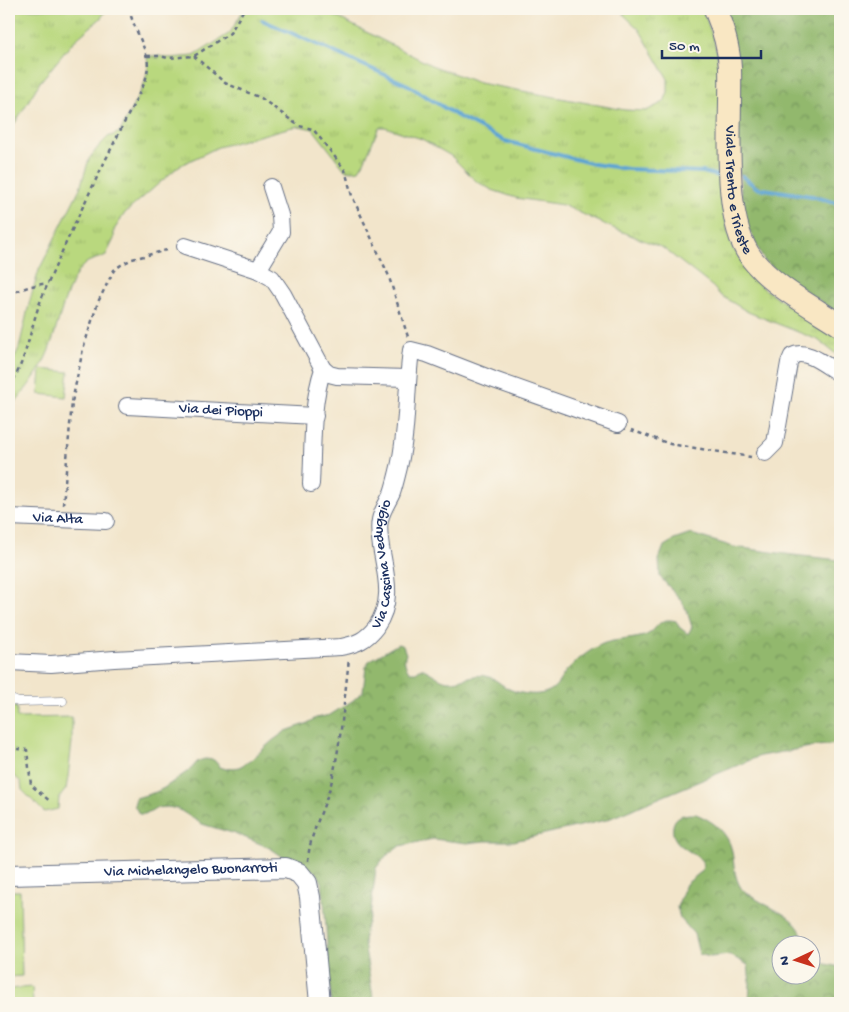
<svg xmlns="http://www.w3.org/2000/svg" width="849" height="1012" font-family="'Gochi Hand',sans-serif">
<defs>
<pattern id="grass-tufts" width="24" height="20" patternUnits="userSpaceOnUse" patternTransform="scale(1.25)"><rect width="24" height="20" fill="#b9d87e"/><path d="M3 7l-1-3M5 7V3M7 7l1-3M15 17l-1-3M17 17v-4M19 17l1-3" fill="none" stroke="#9eba6f"/></pattern>
<pattern id="forest-crowns" width="20" height="18" patternUnits="userSpaceOnUse" patternTransform="scale(1.25)"><rect width="20" height="18" fill="#92b86d"/><path d="M2 6a3 3 0 1 1 6 0M12 15a3 3 0 1 1 6 0" fill="none" stroke="#76965d"/></pattern>
</defs>
<rect width="100%" height="100%" fill="#fbf7ec"/>
<filter id="ink" filterUnits="userSpaceOnUse"><feTurbulence type="fractalNoise" baseFrequency=".02" numOctaves="2"/><feDisplacementMap in="SourceGraphic" scale="10" xChannelSelector="R" yChannelSelector="G"/><feConvolveMatrix kernelMatrix="1 2 1 2 8 2 1 2 1" color-interpolation-filters="sRGB"/></filter>
<filter id="wash" filterUnits="userSpaceOnUse"><feTurbulence type="fractalNoise" baseFrequency=".0096" numOctaves="4" result="noise"/><feDisplacementMap in="SourceGraphic" scale="20" xChannelSelector="R" yChannelSelector="G"/><feGaussianBlur stdDeviation="1.12" result="paint"/><feColorMatrix in="noise" values="0 0 0 0 0 0 0 0 0 0 0 0 0 0 0 0 0 1.4 0 .05"/><feComposite in="paint" operator="in"/></filter>
<g filter="url(#wash)">
<rect width="100%" height="100%" fill="#f2e5cb"/>
<!-- grass -->
<g fill="url(#grass-tufts)" stroke="#6a846e">
<polygon points="9,9 107,9 101,18 73,42 40,82 15,123 9,129"/>
<path d="M244 9H321L431 65 479 83 625 110 646 111 664 102 668 92V79L639 29 624 15 623 9H703L715 44 722 83 718 160 721 203 732 247 759 285 785 303 840 335V357L818 340 748 312 720 295 713 287 663 248 613 228 563 205 516 198 492 190 476 181 451 156 422 139 385 127H379L364 162 359 170 352 171 345 170 313 129 299 126 288 128 218 147 179 166 125 213 114 230V239L106 255C99 259 91 259 85 264 65 280 57 336 45 359 39 373 19 399 9 409L10 368 19 348 30 300 39 270 80 188 89 159 99 146 108 137 120 132 145 82 148 68 147 56H160L168 58 194 56 230 33Z"/>
</g>
<!-- forest -->
<g fill="url(#forest-crowns)" stroke="#567466">
<polygon points="727,9 840,9 840,315 765,262 743,218"/>
<path d="M691 534 734 547 793 555 840 560V744L816 746 760 756 606 820 514 841H484L467 843 433 839 400 846 386 856 376 868 370 917 365 930 364 943 374 1003H331L325 913 322 882 317 873 303 864 289 861 270 848 239 835 202 824 178 809 168 807 156 808 145 814H139L134 805 136 798 156 792 164 788 191 769 198 761 205 759 214 760 220 767 226 769 239 767 250 761 272 741 286 731 306 724 316 718 330 715 352 701 363 692 366 667 369 661 398 644 403 646 406 654C403 660 405 667 410 672H416L421 668C430 671 439 680 448 681 461 682 473 673 486 676 495 678 501 685 509 689 518 693 529 695 539 694 559 691 558 679 569 668 576 661 585 654 593 649 608 638 628 641 644 636 659 631 656 616 676 621L679 627 688 634 692 627 687 611 681 600 660 577 659 559 664 546 674 540Z"/>
<path d="M696 814C713 821 728 832 732 851 734 863 734 877 741 888 744 892 749 894 753 897 775 912 799 915 805 944H782V974H812V955L821 963 840 967V1003H749L750 983 748 965 730 955 710 957 699 954 694 934 680 918 677 907 686 884 701 872 703 867 702 861C690 849 670 845 673 826 675 814 687 814 696 814Z"/>
</g>
<!-- park -->
<g fill="#b9d87e" stroke="#6a846e">
<polygon points="41,369 69,372 66,397 39,394"/>
<polygon points="9,707 17,707 17,718 72,717 72,742 68,777 66,789 59,798 58,809 44,812 22,790 21,782 9,771"/>
<polygon points="9,891 20,891 22,976 9,977"/>
<polygon points="32,987 33,1003 9,1003 9,989"/>
</g>
<g fill="none" stroke-linecap="round" stroke-linejoin="round">
<!-- stream -->
<g stroke="#5da4d3" stroke-width="4">
<polyline points="262,20 408,85 459,117 505,141 594,164 628,169 703,172 722,177"/>
<polyline points="742,176 757,188 812,196 840,204"/>
</g>
</g>
</g>
<g filter="url(#ink)">
<g fill="none" stroke-linecap="round" stroke-linejoin="round">
<defs>
<polyline id="service" points="9,698 18,702 63,701"/>
<g id="minor">
<path d="M185 246 258 270 272 278 283 294 323 369C311 404 313 447 311 484"/>
<polyline points="258,270 281,232 280,215 271,187"/>
<polyline points="323,369 329,374 337,376 407,378"/>
<path id="s1" d="M127 406 315 416"/>
<path d="M765 453 775 443 789 363 792 356C807 348 826 366 840 374"/>
<path id="s2" d="M9 517 106 521"/>
<path id="s3" d="M9 662 51 664 114 659 341 647C357 644 366 640 376 627 394 601 386 576 381 547 380 538 378 529 380 520 382 510 388 502 392 493 395 484 397 475 399 467 408 428 406 389 411 350L427 354 494 380 618 424"/>
</g>
<g id="tertiary">
<path id="s4" d="M9 875 286 868 299 873 307 883 310 897 320 1003"/>
</g>
<g id="secondary">
<path id="s5" d="M715 9C723 28 729 47 730 68 732 120 720 217 752 259 773 286 811 306 840 325"/>
</g>
</defs>
<!-- service casing -->
<use href="#service" stroke="#666f84" stroke-width="9"/>
<!-- minor casing -->
<use href="#minor" stroke="#666f84" stroke-width="18"/>
<!-- tertiary casing -->
<use href="#tertiary" stroke="#666f84" stroke-width="22"/>
<!-- secondary casing -->
<use href="#secondary" stroke="#666f84" stroke-width="24"/>
<!-- path -->
<g stroke="#666f84" stroke-width="2.5" stroke-dasharray="4 4" stroke-linecap="butt">
<polyline points="147,56 160,56 168,58 194,56 230,33 244,9"/>
<polyline points="194,56 225,83 261,98 299,126 313,129 345,170 352,196 388,274 408,337"/>
<polyline points="9,294 31,286 48,283"/>
<path d="M9 387C28 359 30 325 43 295 74 222 109 152 145 82 147 74 149 66 147 58 143 42 133 26 129 9"/>
<polyline points="631,430 670,444 751,457"/>
<polyline points="63,505 72,402 83,349 98,302 114,270 121,265 132,259 171,249"/>
<polyline points="9,748 27,750 31,785 51,802"/>
<path d="M308 861C309 835 324 810 331 784 341 744 344 701 349 659"/>
</g>
<!-- service -->
<use href="#service" stroke="#fff" stroke-width="8"/>
<!-- minor -->
<use href="#minor" stroke="#fff" stroke-width="16"/>
<!-- tertiary -->
<use href="#tertiary" stroke="#fff" stroke-width="20"/>
<!-- secondary -->
<use href="#secondary" stroke="#f9e7c3" stroke-width="22"/>
</g>
</g>
<g text-anchor="middle" dominant-baseline="central" stroke-width="5" stroke-linejoin="round" paint-order="stroke">
<!-- street labels -->
<g font-size="15" fill="#1b2f5e" stroke="#fbf7ec">
<text stroke="none"><textPath href="#s5" startOffset="184">Viale Trento e Trieste</textPath></text>
<text stroke="none"><textPath href="#s1" startOffset="94">Via dei Pioppi</textPath></text>
<text stroke="none"><textPath href="#s2" startOffset="49">Via Alta</textPath></text>
<text stroke="none"><textPath href="#s3" startOffset="439">Via Cascina Veduggio</textPath></text>
<text stroke="none"><textPath href="#s4" startOffset="182">Via Michelangelo Buonarroti</textPath></text>
</g>
</g>
<!-- margin -->
<rect width="849" height="1012" fill="none" stroke="#fbf7ec" stroke-width="30"/>
<!-- north arrow -->
<g transform="translate(796 960) rotate(266)"><circle r="24" fill="#fbf7ec" stroke="#a1a7b3"/>
<path d="M0-4L9 19L0 12L-9 19Z" fill="#c8321e"/>
<text y="-8" font-size="14" font-weight="bold" text-anchor="middle" fill="#1b2f5e">N</text>
</g>
<!-- scale -->
<path d="M662 50v8h99v-8" fill="none" stroke="#1b2f5e" stroke-width="2.5"/>
<text x="669" y="50" font-size="15" fill="#1b2f5e" stroke="#fbf7ec" stroke-width="4" paint-order="stroke">50 m</text>
</svg>
